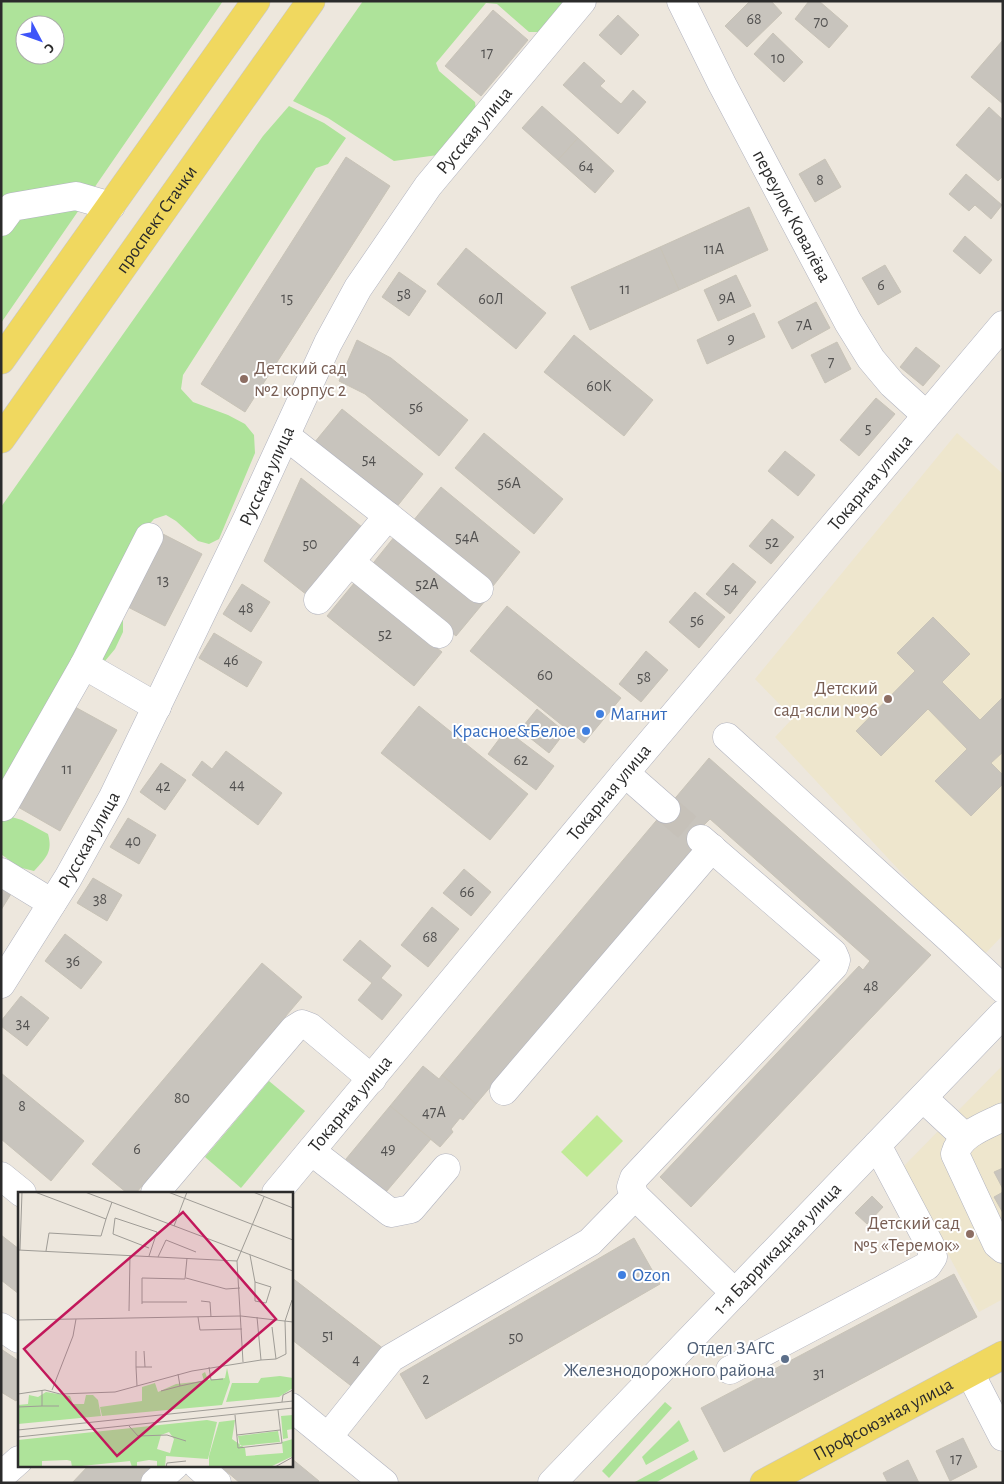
<svg xmlns="http://www.w3.org/2000/svg" width="1004" height="1484" font-family="'Alegreya Sans',sans-serif">
<rect width="100%" height="100%" fill="#ede7dd"/>
<!-- education -->
<g fill="#eee6cd">
<polygon points="957,433 1003,474 1003,935 981,958 775,737 793,718 755,679"/>
<polygon points="1003,1065 1003,1299 979,1312 902,1168"/>
</g>
<!-- green -->
<g fill="#aee39a" fill-rule="evenodd">
<path d="M1 1H223L1 323ZM25 25H55V55H25Z"/>
<polygon points="363,1 570,1 544,32 529,32 497,4 486,3 436,63 439,71 475,102 477,118 438,155 394,161 328,118 293,101"/>
<polygon points="289,106 324,123 346,138 328,164 316,168 183,375 181,389 193,402 228,415 245,424 254,435 255,453 219,539 209,544 198,541 176,521 166,515 154,519 143,531 123,617 123,632 115,649 1,786 1,507 263,136"/>
<path d="M1 814 22 820 48 834C53 852 46 858 34 871L18 867 1 854Z"/>
<polygon points="269,1081 305,1111 241,1188 205,1157"/>
<polygon points="665,1402 672,1408 609,1478 602,1471"/>
<polygon points="679,1420 689,1441 646,1465 642,1457"/>
<polygon points="694,1450 698,1459 655,1483 633,1483"/>
</g>
<!-- pitch -->
<polygon fill="#c1ea96" points="597,1115 623,1141 587,1177 561,1152"/>
<!-- building -->
<g fill="#c8c4bd" stroke="#c8c3b7">
<polygon points="750,1 771,1 782,13 747,47 725,26"/>
<polygon points="809,1 819,1 848,26 829,48 795,19"/>
<polygon points="493,10 528,40 481,96 445,66"/>
<polygon points="618,15 639,35 621,55 599,35"/>
<polygon points="773,33 803,62 784,82 754,54"/>
<polygon points="1003,40 1003,104 971,77"/>
<polygon points="584,62 605,81 600,86 621,104 633,90 646,102 618,134 563,85"/>
<polygon points="542,106 578,138 558,160 522,128"/>
<polygon points="989,107 1003,120 1003,176 998,181 956,145"/>
<polygon points="578,138 614,171 595,193 558,160"/>
<polygon points="346,157 390,186 245,412 201,384"/>
<polygon points="825,159 841,187 815,202 799,174"/>
<polygon points="966,174 1002,205 991,219 975,205 969,211 949,194"/>
<polygon points="749,207 768,250 679,290 660,247"/>
<polygon points="965,236 992,260 980,274 953,251"/>
<polygon points="660,247 679,290 590,330 571,287"/>
<polygon points="466,248 546,313 516,349 437,284"/>
<polygon points="885,265 901,292 878,305 862,278"/>
<polygon points="399,272 426,291 409,316 382,297"/>
<polygon points="736,275 751,306 718,321 704,290"/>
<polygon points="816,302 830,328 792,349 778,322"/>
<polygon points="754,313 765,337 707,364 697,340"/>
<polygon points="574,335 653,400 624,436 544,372"/>
<polygon points="357,340 391,358 468,420 439,456 365,394 339,381"/>
<polygon points="837,342 851,369 825,383 811,355"/>
<polygon points="916,347 940,366 923,386 900,367"/>
<polygon points="876,398 895,414 859,456 840,440"/>
<polygon points="342,409 423,474 395,509 314,443"/>
<polygon points="484,433 563,499 534,534 455,468"/>
<polygon points="785,451 815,475 798,496 768,471"/>
<polygon points="301,478 362,527 307,595 264,561"/>
<polygon points="441,487 520,552 493,586 413,521"/>
<polygon points="772,519 794,537 771,564 749,546"/>
<polygon points="399,531 485,601 456,636 370,567"/>
<polygon points="161,533 202,554 165,626 124,605"/>
<polygon points="733,563 756,582 730,614 706,594"/>
<polygon points="355,582 442,652 414,686 327,616"/>
<polygon points="242,584 270,602 251,632 223,614"/>
<polygon points="695,592 725,617 699,648 669,622"/>
<polygon points="507,606 621,698 584,743 470,651"/>
<polygon points="933,617 970,654 942,682 980,720 1003,697 1003,752 991,763 1003,775 1003,784 971,816 935,781 967,749 928,709 881,756 856,731 915,671 897,653"/>
<polygon points="214,633 262,662 247,687 199,658"/>
<polygon points="646,651 668,670 641,702 619,684"/>
<polygon points="419,706 528,794 490,840 381,753"/>
<polygon points="75,707 117,730 60,831 18,807"/>
<polygon points="537,709 565,732 549,753 520,730"/>
<polygon points="506,730 554,766 536,790 488,754"/>
<polygon points="226,751 282,793 258,825 192,775 202,761 212,769"/>
<polygon points="709,758 931,955 691,1207 660,1177 859,966 863,970 870,961 710,819 702,827 707,831 476,1104 442,1075"/>
<polygon points="161,763 186,780 165,810 140,792"/>
<polygon points="128,818 156,835 139,864 110,847"/>
<polygon points="464,869 491,892 471,916 443,893"/>
<polygon points="93,878 122,895 107,921 77,903"/>
<polygon points="1,881 14,889 1,910"/>
<polygon points="432,907 459,929 428,967 401,945"/>
<polygon points="65,934 102,962 81,989 45,961"/>
<polygon points="360,940 391,966 381,978 402,995 382,1020 358,1000 372,983 343,960"/>
<polygon points="262,963 302,997 136,1193 127,1193 92,1164"/>
<polygon points="21,996 49,1018 27,1046 1,1026 1,1021"/>
<polygon points="423,1066 439,1079 442,1075 476,1104 463,1120 460,1118 451,1129 453,1132 440,1147 390,1106"/>
<polygon points="1,1073 84,1141 51,1181 1,1139"/>
<polygon points="390,1106 431,1139 386,1192 346,1159"/>
<polygon points="1003,1168 1003,1189 994,1172"/>
<polygon points="1003,1192 1003,1213 994,1197"/>
<polygon points="872,1196 883,1207 867,1224 855,1213"/>
<polygon points="1,1235 19,1249 19,1294 1,1280"/>
<polygon points="634,1238 660,1284 426,1419 400,1374"/>
<polygon points="954,1274 977,1317 724,1452 701,1408"/>
<polygon points="291,1277 389,1353 359,1392 291,1339"/>
<polygon points="1,1349 19,1361 19,1396 16,1401 1,1392"/>
<polygon points="963,1438 977,1467 950,1481 936,1451"/>
<polygon points="291,1458 319,1481 317,1483 240,1483 219,1465 291,1465"/>
<polygon points="908,1460 919,1483 888,1483 883,1473"/>
<polygon points="89,1465 159,1465 140,1483 72,1483"/>
</g>
<g fill="none" stroke-linecap="round" stroke-linejoin="round">
<!-- minor-tunnel -->
<polyline stroke="#c6c1b9" stroke-width="28" stroke-dasharray="28 14" stroke-linecap="butt" points="666,809 701,839"/>
<defs>
<g id="minor">
<path id="s1" d="M681 1 722 84 848 322 871 359 892 384 926 415"/>
<polyline points="1,222 12,207 76,196 111,206"/>
<polyline points="286,436 388,516 318,600"/>
<polyline points="388,516 479,589"/>
<polyline points="149,537 84,665 157,707"/>
<polyline points="350,562 439,634"/>
<polyline points="727,737 953,942 1003,989"/>
<polyline points="625,773 666,809"/>
<polyline points="3,807 84,665"/>
<polyline points="701,839 833,953 836,960 834,966 634,1178 631,1187 635,1196 735,1293"/>
<polyline points="1,872 52,903"/>
<path id="s2" d="M1 984 68 878 113 797 247 519 328 343 358 288 428 186 582 1"/>
<polyline points="504,1091 712,848"/>
<polyline points="923,1098 965,1137"/>
<path d="M1003 1117C985 1126 960 1134 955 1154L997 1244 1003 1249"/>
<polyline points="311,1151 391,1213 411,1209 446,1168"/>
<polyline points="1,1176 22,1193"/>
<polyline points="155,1193 294,1029 302,1024 310,1027 372,1079"/>
<path id="s3" d="M276 1193 625 773 1003 325"/>
<polyline points="1,1327 19,1339"/>
<polyline points="730,1370 927,1266 933,1257 930,1245 877,1145"/>
<polyline points="970,1373 1003,1437"/>
<polyline points="291,1407 384,1483"/>
<polyline points="328,1437 391,1358 590,1242 635,1196"/>
<polyline points="197,1465 217,1483"/>
<polyline points="1,1476 19,1460"/>
<polyline points="155,1483 175,1465"/>
<path id="s4" d="M552 1483 1003 1014"/>
</g>
<g id="major">
<polyline points="1,360 256,1"/>
<path id="s5" d="M1 439 311 1"/>
<path id="s6" d="M764 1483 1003 1355"/>
</g>
</defs>
<!-- minor casing -->
<use href="#minor" stroke="#b1b3bf" stroke-width="29"/>
<!-- major casing -->
<use href="#major" stroke="#c8c8c8" stroke-width="29"/>
<!-- minor -->
<use href="#minor" stroke="#fff" stroke-width="28"/>
<!-- major -->
<use href="#major" stroke="#f0d85f" stroke-width="28"/>
</g>
<!-- markers -->
<g fill="#8d6e63" stroke="#fff" stroke-width="2">
<circle cx="244" cy="379" r="5"/>
<circle cx="888" cy="699" r="5"/>
<circle cx="970" cy="1234" r="5"/>
</g>
<g fill="#3f7fe0" stroke="#fff" stroke-width="2">
<circle cx="600" cy="714" r="5"/>
<circle cx="586" cy="731" r="5"/>
<circle cx="622" cy="1275" r="5"/>
</g>
<circle fill="#5c6f8a" stroke="#fff" stroke-width="2" cx="785" cy="1359" r="5"/>
<g text-anchor="middle" dominant-baseline="central" stroke-width="4" stroke-linejoin="round" paint-order="stroke">
<!-- number labels -->
<g font-size="16" fill="#525150">
<text x="754" y="19">68</text>
<text x="821" y="22">70</text>
<text x="487" y="53">17</text>
<text x="778" y="58">10</text>
<text x="586" y="166">64</text>
<text x="820" y="180">8</text>
<text x="714" y="249">11А</text>
<text x="881" y="285">6</text>
<text x="625" y="289">11</text>
<text x="404" y="294">58</text>
<text x="287" y="298">15</text>
<text x="727" y="298">9А</text>
<text x="491" y="299">60Л</text>
<text x="804" y="325">7А</text>
<text x="731" y="339">9</text>
<text x="831" y="362">7</text>
<text x="599" y="386">60К</text>
<text x="416" y="407">56</text>
<text x="868" y="428">5</text>
<text x="369" y="459">54</text>
<text x="509" y="483">56А</text>
<text x="467" y="537">54А</text>
<text x="772" y="542">52</text>
<text x="310" y="544">50</text>
<text x="163" y="580">13</text>
<text x="427" y="584">52А</text>
<text x="731" y="588">54</text>
<text x="246" y="608">48</text>
<text x="697" y="620">56</text>
<text x="385" y="634">52</text>
<text x="231" y="660">46</text>
<text x="545" y="675">60</text>
<text x="644" y="677">58</text>
<text x="521" y="760">62</text>
<text x="67" y="769">11</text>
<text x="237" y="784">44</text>
<text x="163" y="786">42</text>
<text x="133" y="841">40</text>
<text x="467" y="892">66</text>
<text x="100" y="899">38</text>
<text x="430" y="937">68</text>
<text x="73" y="961">36</text>
<text x="871" y="986">48</text>
<text x="23" y="1023">34</text>
<text x="182" y="1098">80</text>
<text x="22" y="1106">8</text>
<text x="434" y="1112">47А</text>
<text x="137" y="1149">6</text>
<text x="388" y="1149">49</text>
<text x="328" y="1335">51</text>
<text x="516" y="1337">50</text>
<text x="356" y="1359">4</text>
<text x="819" y="1373">31</text>
<text x="426" y="1379">2</text>
<text x="956" y="1459">17</text>
</g>
<!-- street labels -->
<g font-size="19" fill="#2b2b2b" stroke="#fff">
<text stroke="none"><textPath href="#s2" startOffset="979">Русская улица</textPath></text>
<text stroke="none"><textPath href="#s1" startOffset="242">переулок Ковалёва</textPath></text>
<text stroke="none"><textPath href="#s5" startOffset="269">проспект Стачки</textPath></text>
<text stroke="none"><textPath href="#s2" startOffset="574">Русская улица</textPath></text>
<text stroke="none"><textPath href="#s3" startOffset="926">Токарная улица</textPath></text>
<text stroke="none"><textPath href="#s3" startOffset="521">Токарная улица</textPath></text>
<text stroke="none"><textPath href="#s2" startOffset="169">Русская улица</textPath></text>
<text stroke="none"><textPath href="#s3" startOffset="116">Токарная улица</textPath></text>
<text stroke="none"><textPath href="#s4" startOffset="325">1-я Баррикадная улица</textPath></text>
<text stroke="none"><textPath href="#s6" startOffset="135">Профсоюзная улица</textPath></text>
</g>
<!-- education labels -->
<g font-size="19" fill="#785e54" stroke="#fff" text-anchor="end">
<text x="254" y="368" text-anchor="start">Детский сад<tspan x="254" dy="22">№2 корпус 2</tspan></text>
<text x="878" y="688">Детский<tspan x="878" dy="22">сад-ясли №96</tspan></text>
<text x="960" y="1223">Детский сад<tspan x="960" dy="22">№5 «Теремок»</tspan></text>
</g>
<!-- shop labels -->
<g font-size="19" fill="#366cbe" stroke="#fff" text-anchor="start">
<text x="610" y="714">Магнит</text>
<text x="576" y="731" text-anchor="end">Красное&amp;Белое</text>
<text x="632" y="1275">Ozon</text>
</g>
<!-- service labels -->
<g font-size="19" fill="#4e5e75" stroke="#fff" text-anchor="end">
<text x="775" y="1348">Отдел ЗАГС<tspan x="775" dy="22">Железнодорожного района</tspan></text>
</g>
</g>
<!-- overview -->
<g transform="translate(18 1192)">
<rect width="275" height="275" fill="#ede7dd"/>
<path d="M209 176 212 190 204 213 84 224 82 215 124 209V195L137 191 140 200 158 192 186 189 184 182 187 180 190 188 207 186ZM262 184 275 186V196L261 205 208 210 214 191H240L243 186ZM28 200 52 204 55 212H66L68 203H75L80 208 83 224 0 232V213L10 212 11 203 20 205ZM275 223V237L269 238 270 246 265 247 263 224ZM189 228 199 230 190 267 148 264 147 275H139V269L131 268 119 270V275H114L112 269 54 275 53 269 49 268 24 269V275H0V248ZM151 240 156 247 152 261 139 257 143 243ZM217 228 214 247 227 256 228 264 265 261 264 250 275 247V264L252 275H191V264L201 230ZM260 239 262 250 222 254 220 244Z" fill="#aee39a" fill-rule="evenodd"/>
<path fill="none" stroke="#9f9c96" stroke-width="1" d="M17 0 88 27 94 10M67 0 275 79M150 0 275 48M235 0 275 16M156 34 169 0M0 58 219 69 246 5M2 58 4 0M28 59 31 41 83 44 88 27M232 63 237 90 253 95 248 111 237 109V90M131 64 139 40 97 26 95 42 131 56M140 65 148 48 178 60M219 69 225 170M168 86 208 97 222 96M183 109 192 110 193 125M124 110H169M124 112V86L167 87 169 66M111 119 112 63M180 125 182 138 224 137M0 128 223 124 275 130M118 159V175M126 159 127 175M258 167 268 162 267 129 274 108M243 168 258 167 254 135M191 175 193 188 205 187M119 194 118 175H134M162 194 185 189M24 198V214H41M34 198 55 144 58 127M143 199 162 194 160 182M0 202 27 198 42 202 97 200 174 179 243 168 239 125M264 210 265 203 275 198M0 215 24 214M217 223 220 256 264 251 260 218M111 234 120 244 149 243 168 249M0 238 275 209M219 243 262 238M0 245 275 216M148 275 149 271 168 269M257 275 275 265"/>
<path fill="#c2185b" fill-opacity="0.15" stroke="#c2185b" stroke-width="2.5" d="M165 20 258 127 99 264 6 157Z"/>
<rect width="275" height="275" fill="none" stroke="#2b2b2b" stroke-width="2.5"/>
</g>
<!-- border -->
<rect width="1004" height="1484" fill="none" stroke="#2b2b2b" stroke-width="5"/>
<!-- north arrow -->
<g transform="translate(40 40) rotate(131)"><circle r="24" fill="#ffffff" stroke="#aaaaaa"/>
<path d="M0-4L9 19L0 12L-9 19Z" fill="#3e54f9"/>
<text y="-8" font-size="14" font-weight="bold" text-anchor="middle" fill="#2b2b2b">С</text>
</g>
</svg>
